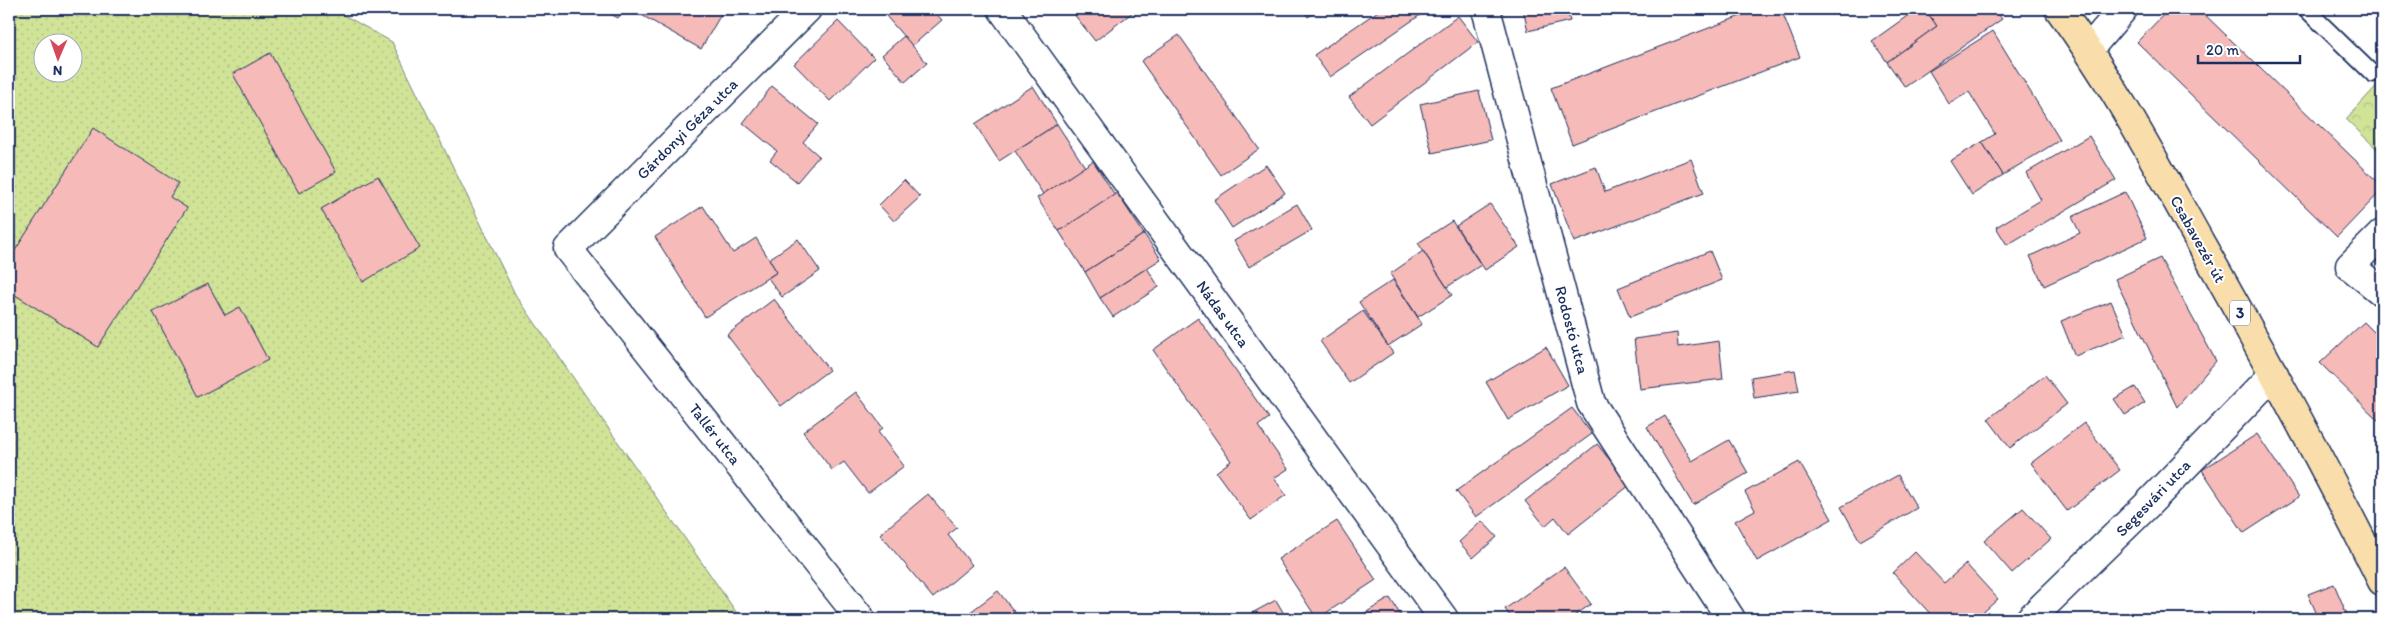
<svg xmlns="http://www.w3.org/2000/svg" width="2391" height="628" font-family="Itim,sans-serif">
<defs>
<pattern id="grass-dots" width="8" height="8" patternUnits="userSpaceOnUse" patternTransform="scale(1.25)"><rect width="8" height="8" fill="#d0e397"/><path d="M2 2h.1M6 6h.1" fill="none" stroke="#b2c385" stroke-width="1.8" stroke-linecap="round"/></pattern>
<pattern id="park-crowns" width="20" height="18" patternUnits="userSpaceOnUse" patternTransform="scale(1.25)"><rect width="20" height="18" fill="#d0e397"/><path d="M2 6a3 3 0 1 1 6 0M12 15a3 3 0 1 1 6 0" fill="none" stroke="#b2c385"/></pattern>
</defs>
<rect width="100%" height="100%" fill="#fff"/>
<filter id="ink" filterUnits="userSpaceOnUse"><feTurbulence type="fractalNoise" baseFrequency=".02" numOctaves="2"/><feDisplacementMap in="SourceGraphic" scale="10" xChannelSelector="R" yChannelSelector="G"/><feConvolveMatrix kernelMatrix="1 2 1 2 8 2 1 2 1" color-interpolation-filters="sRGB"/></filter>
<g filter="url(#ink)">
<!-- grass -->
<path fill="url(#grass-dots)" stroke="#76897a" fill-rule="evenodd" d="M9 9H333L392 42 515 294 741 619H9ZM42 42H72V72H42Z"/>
<!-- park -->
<polygon fill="url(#park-crowns)" stroke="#76897a" points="2382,80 2382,154 2346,119"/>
<!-- building -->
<g fill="#f6bab8" stroke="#1b2f5e">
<polygon points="601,9 624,9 618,18"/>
<polygon points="631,9 724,9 701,49"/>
<polygon points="880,9 932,9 942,20 912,46"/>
<polygon points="1070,9 1137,9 1095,41"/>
<polygon points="1303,9 1321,9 1308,17"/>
<polygon points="1381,9 1429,9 1330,77 1314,55"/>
<polygon points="1523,9 1567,9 1570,21 1528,31"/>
<polygon points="1759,9 1781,9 1800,57 1572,144 1551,88"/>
<polygon points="1917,9 1925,9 1937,26 1887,62 1872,41"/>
<polygon points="1925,9 1994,9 2002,19 1905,87 1887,62 1937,26"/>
<polygon points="2169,9 2199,9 2382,186 2382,190 2337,237 2137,42"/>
<polygon points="1458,16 1478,42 1370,124 1349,97"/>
<polygon points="838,21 874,58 830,101 794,64"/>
<polygon points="1993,31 2060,140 2003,175 1982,142 1995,134 1969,92 1949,104 1929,71"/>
<polygon points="1179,35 1259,149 1221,175 1141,61"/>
<polygon points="904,36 927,63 905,82 882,55"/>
<polygon points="270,53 336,172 299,193 233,74"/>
<polygon points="772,86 818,124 803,142 819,156 797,182 770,160 777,151 743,123"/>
<polygon points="1033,86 1057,124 999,161 975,124"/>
<polygon points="1479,91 1491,140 1432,153 1420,104"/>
<polygon points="1057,124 1085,167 1043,194 1015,151"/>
<polygon points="93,128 178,183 170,197 187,208 98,347 9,291 9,260"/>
<polygon points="2089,136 2116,180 2007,245 1996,227 2041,200 2026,173"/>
<polygon points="1982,142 2003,175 1972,195 1950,161"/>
<polygon points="1691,159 1704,193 1574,242 1552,184 1596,167 1605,192"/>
<polygon points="1093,161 1115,195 1059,231 1037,198"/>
<polygon points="1266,165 1285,193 1232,228 1214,200"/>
<polygon points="378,176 420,248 363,282 321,209"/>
<polygon points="904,180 920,197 894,221 879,205"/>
<polygon points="2125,192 2147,238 2044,286 2030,256 2080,233 2072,217"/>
<polygon points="1117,193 1144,234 1085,272 1059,231"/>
<polygon points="1297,204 1312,230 1249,267 1234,241"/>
<polygon points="1490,204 1519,247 1485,270 1456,226"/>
<polygon points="703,206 733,253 756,238 777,272 705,317 655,237"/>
<polygon points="1452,221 1481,265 1447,287 1418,243"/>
<polygon points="1144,234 1161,259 1100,298 1085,272"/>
<polygon points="798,239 820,271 782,297 768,278 777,272 769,259"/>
<polygon points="1423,251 1452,295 1418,317 1390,274"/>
<polygon points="1710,251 1722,280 1630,317 1618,288"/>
<polygon points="2160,258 2216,361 2177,407 2115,279"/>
<polygon points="1147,268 1159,287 1113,317 1100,298"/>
<polygon points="1393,280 1422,324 1388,346 1359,302"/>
<polygon points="208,284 225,315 240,307 268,360 198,397 153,312"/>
<polygon points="774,299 829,370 781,406 727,335"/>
<polygon points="2111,301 2126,335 2075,356 2061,321"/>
<polygon points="1363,311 1393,353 1349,383 1320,341"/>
<polygon points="1198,318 1269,418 1258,426 1288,469 1274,478 1286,495 1251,520 1216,472 1231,461 1153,350"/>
<polygon points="2364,322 2382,340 2382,424 2320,363"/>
<polygon points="1677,333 1678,347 1719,341 1723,379 1640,389 1634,339"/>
<polygon points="1546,347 1568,385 1508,420 1486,382"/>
<polygon points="1795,370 1799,391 1754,398 1751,377"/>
<polygon points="2045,375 2067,404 2010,448 1988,419"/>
<polygon points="2135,387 2145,403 2125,415 2114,399"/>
<polygon points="856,392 883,428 878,432 904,466 868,493 844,462 832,470 803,432"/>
<polygon points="1572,408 1592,434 1476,517 1456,491"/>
<polygon points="1665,416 1692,461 1729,440 1748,473 1693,505 1647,427"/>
<polygon points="2084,423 2120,470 2067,511 2031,463"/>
<polygon points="2257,434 2299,497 2244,533 2202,470"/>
<polygon points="1597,444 1630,485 1568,534 1555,517 1545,526 1525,501"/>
<polygon points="1799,462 1832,519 1757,561 1735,521 1755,510 1745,492"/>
<polygon points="1898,475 1917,508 1860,541 1841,507"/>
<polygon points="928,494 957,528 948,535 972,565 933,598 880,534"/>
<polygon points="2023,508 2051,539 2012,573 1984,541"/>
<polygon points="1337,521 1376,580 1317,619 1278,559"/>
<polygon points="1482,521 1497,537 1473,558 1459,542"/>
<polygon points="1915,552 1944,583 1966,564 1998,599 1976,619 1935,619 1893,573"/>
<polygon points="1564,567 1591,604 1570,619 1512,619 1505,609"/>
<polygon points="2334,584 2349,619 2319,619 2308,594"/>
<polygon points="998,591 1020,619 961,619"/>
<polygon points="1390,598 1403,619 1355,619"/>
<polygon points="1276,600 1287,619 1241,619"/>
</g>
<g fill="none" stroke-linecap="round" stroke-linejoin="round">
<defs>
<polyline id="lane" points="2306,9 2373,74"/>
<g id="street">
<polyline points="807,9 568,249 861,619"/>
<polyline points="1002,9 1444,619"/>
<polyline points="1486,9 1591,403 1731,619"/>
<polyline points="2089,49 2123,9"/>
<polyline points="2382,234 2350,266 2382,292"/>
<polyline points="2030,619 2146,506 2274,374"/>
</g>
<path id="primary" d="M2059 9C2113 82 2155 162 2200 242 2263 353 2325 466 2382 581"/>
</defs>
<!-- lane casing -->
<use href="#lane" stroke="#1b2f5e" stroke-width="19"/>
<!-- street casing -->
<use href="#street" stroke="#1b2f5e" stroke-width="31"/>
<!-- primary casing -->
<use href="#primary" stroke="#1b2f5e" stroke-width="31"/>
<!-- lane -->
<use href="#lane" stroke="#fff" stroke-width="15"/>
<!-- street -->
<use href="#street" stroke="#fff" stroke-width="28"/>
<!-- primary -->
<use href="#primary" stroke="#f9deab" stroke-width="28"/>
</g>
</g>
<g text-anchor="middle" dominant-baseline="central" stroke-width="4" stroke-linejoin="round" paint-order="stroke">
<!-- shield labels -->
<rect fill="#fff" stroke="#5f6d8e" stroke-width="1" x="2230" y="300.5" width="20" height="25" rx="4"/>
<g font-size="15" font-weight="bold" fill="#1b2f5e">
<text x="2240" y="313">3</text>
</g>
<!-- street labels -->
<g font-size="16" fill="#1b2f5e" stroke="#fff">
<text transform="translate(687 129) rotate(-45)">Gárdonyi Géza utca</text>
<text transform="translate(2198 239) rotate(61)">Csabavezér út</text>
<text transform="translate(1223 314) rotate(54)">Nádas utca</text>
<text transform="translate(1572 330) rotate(75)">Rodostó utca</text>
<text transform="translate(715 434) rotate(52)">Tallér utca</text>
<text transform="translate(2153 498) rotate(-46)">Segesvári utca</text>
</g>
</g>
<!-- margin -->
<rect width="2391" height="628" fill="none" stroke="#fff" stroke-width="30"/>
<rect x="15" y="15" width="2361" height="598" fill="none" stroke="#1b2f5e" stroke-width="2" filter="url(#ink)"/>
<!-- north arrow -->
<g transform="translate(58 58) rotate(182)"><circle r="24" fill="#ffffff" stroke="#a4acbf"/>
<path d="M0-4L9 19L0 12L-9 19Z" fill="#d1495b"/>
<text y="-8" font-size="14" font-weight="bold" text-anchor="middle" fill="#1b2f5e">N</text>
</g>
<!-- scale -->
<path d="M2198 55v8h102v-8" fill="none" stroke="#1b2f5e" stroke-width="2.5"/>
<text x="2206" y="55" font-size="15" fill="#1b2f5e" stroke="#ffffff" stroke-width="4" paint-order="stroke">20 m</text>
</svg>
